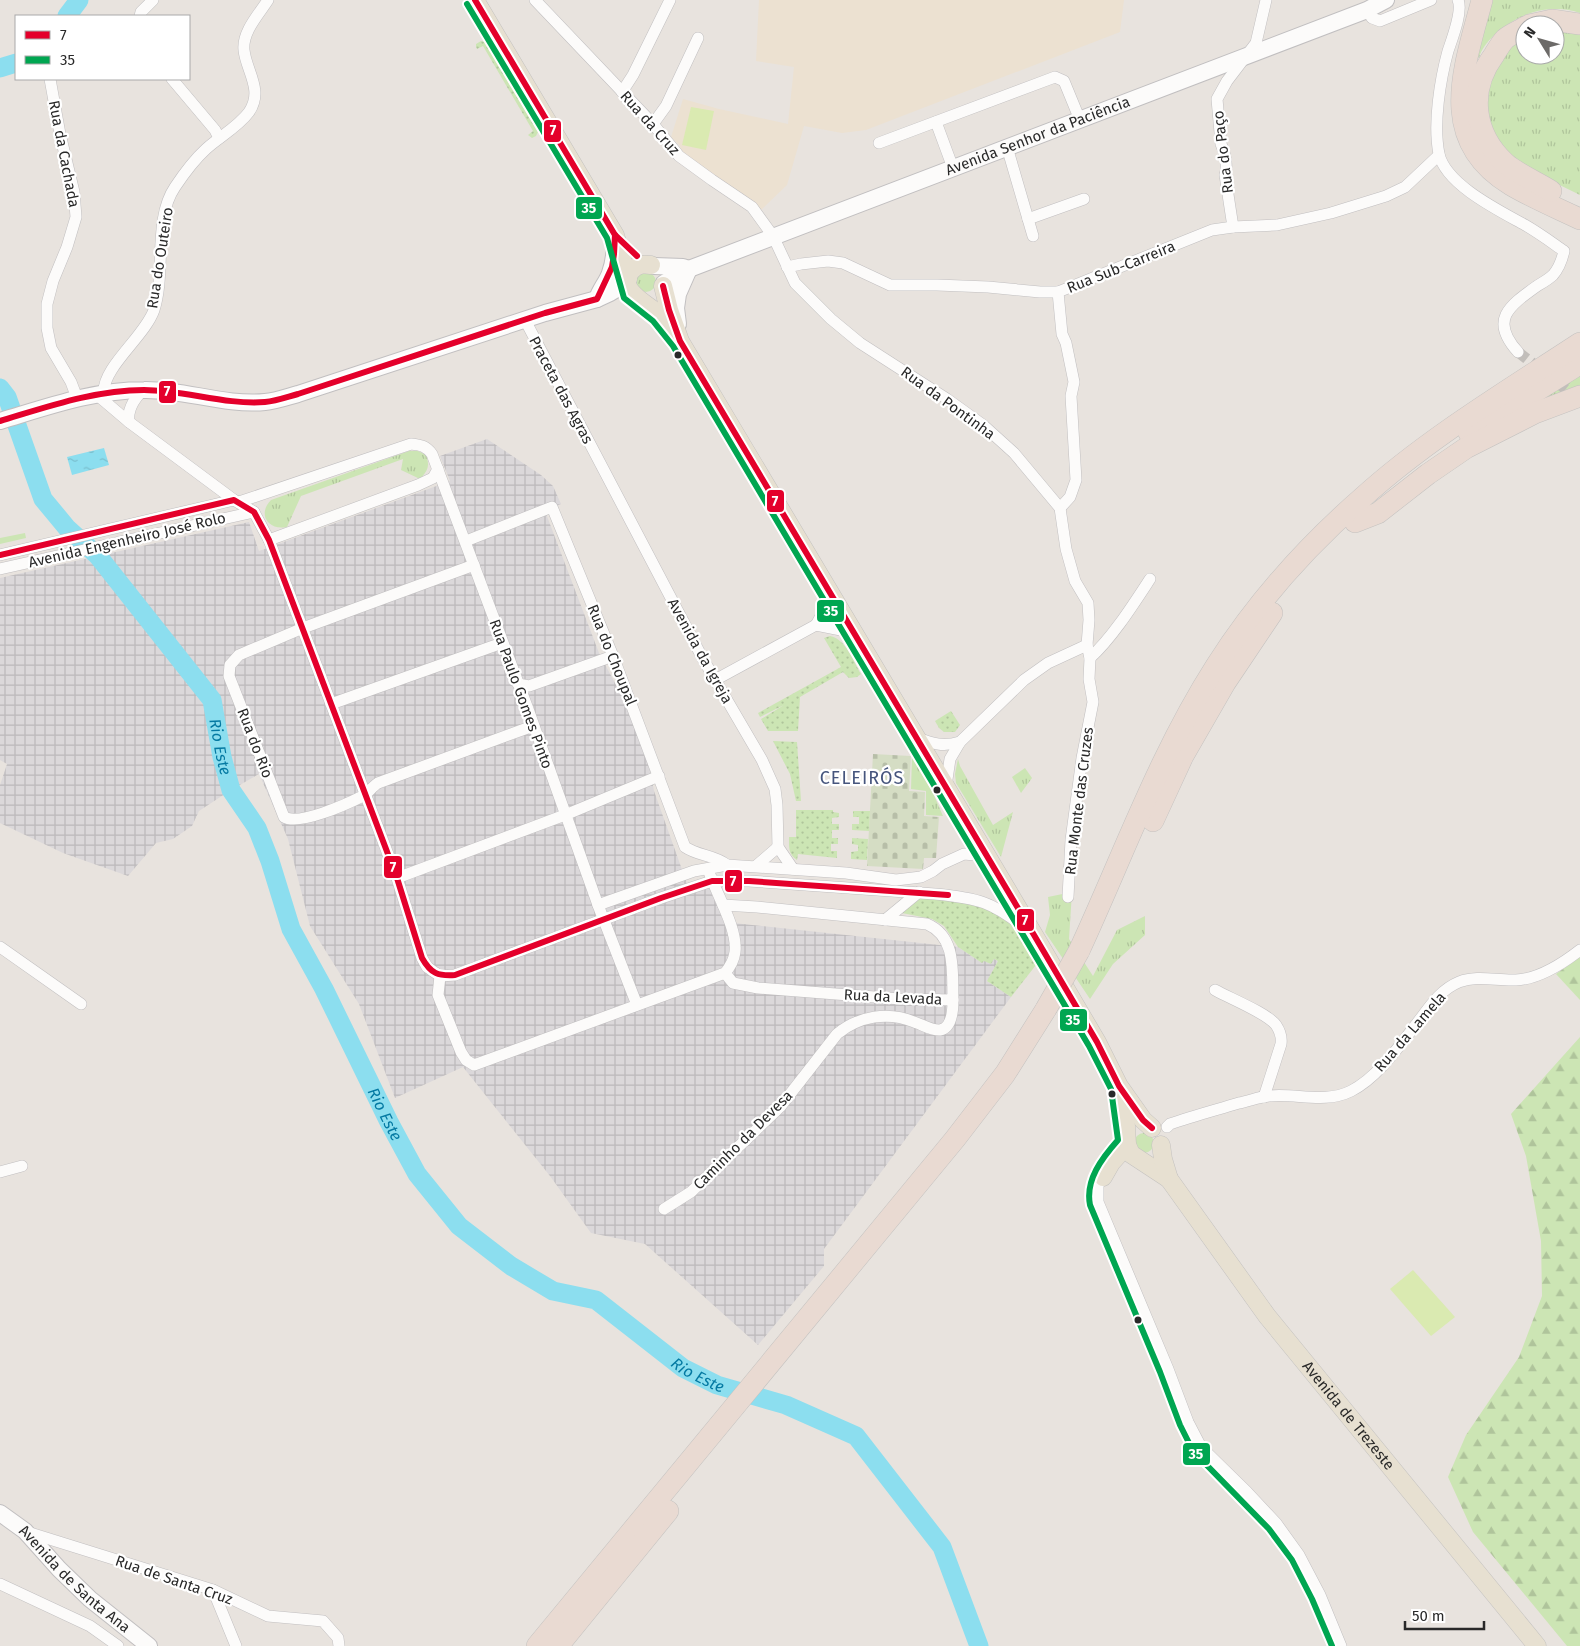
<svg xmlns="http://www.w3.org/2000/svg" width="1580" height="1646" font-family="'Fira Sans',sans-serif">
<defs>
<pattern id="industrial-grid" width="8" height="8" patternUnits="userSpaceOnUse" patternTransform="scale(1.25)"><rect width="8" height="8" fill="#dbd8da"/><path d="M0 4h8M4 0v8" fill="none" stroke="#bcb9bb"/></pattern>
<pattern id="grass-tufts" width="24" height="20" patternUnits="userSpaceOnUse" patternTransform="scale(1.25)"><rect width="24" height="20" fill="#cce5b4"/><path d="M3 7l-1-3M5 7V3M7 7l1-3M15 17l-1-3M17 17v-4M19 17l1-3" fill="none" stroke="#afc49b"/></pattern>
<pattern id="forest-firs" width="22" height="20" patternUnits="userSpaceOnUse" patternTransform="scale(1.25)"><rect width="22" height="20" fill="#cce5b4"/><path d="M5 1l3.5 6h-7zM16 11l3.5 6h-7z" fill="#afc49b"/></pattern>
<pattern id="cemetery-stones" width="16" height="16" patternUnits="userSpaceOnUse" patternTransform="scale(1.25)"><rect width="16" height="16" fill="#d5ddc4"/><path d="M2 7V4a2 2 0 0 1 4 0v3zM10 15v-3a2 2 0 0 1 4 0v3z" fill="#b7bea8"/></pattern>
<pattern id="park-dots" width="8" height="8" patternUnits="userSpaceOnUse" patternTransform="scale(1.25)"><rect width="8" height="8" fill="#cce5b4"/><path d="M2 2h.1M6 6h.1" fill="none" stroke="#afc49b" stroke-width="1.8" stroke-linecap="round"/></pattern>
<pattern id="water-ripples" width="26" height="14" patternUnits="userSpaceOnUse" patternTransform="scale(1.25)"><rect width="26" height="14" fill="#8cdeef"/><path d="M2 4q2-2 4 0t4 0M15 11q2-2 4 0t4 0" fill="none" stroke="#79becd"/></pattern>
</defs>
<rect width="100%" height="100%" fill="#e8e3de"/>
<!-- industrial -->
<polygon fill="url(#industrial-grid)" points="487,439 541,475 553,486 561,504 545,511 599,653 625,702 650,769 654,791 690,892 709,887 724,922 958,947 982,963 984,961 994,959 998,961 987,981 1011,997 824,1249 824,1266 758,1345 645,1244 591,1233 550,1176 463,1067 395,1098 359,1004 310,926 288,839 259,774 231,790 199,811 192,826 173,839 156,843 128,876 63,853 0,823 0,785 7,764 0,760 0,578 249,522 259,551 450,481 440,456"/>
<!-- education -->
<polygon fill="#ece1d1" points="759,0 1124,0 1120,32 866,130 842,133 804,126 787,185 761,210 685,156 679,145 671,137 683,99 719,109 788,124 794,67 756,61"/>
<!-- grass -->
<g fill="url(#grass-tufts)">
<path d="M1491 0H1580V13C1567 8 1547 8 1534 12 1514 17 1484 38 1479 58L1475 54Z"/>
<polygon points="1555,26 1580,31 1580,195 1525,168 1495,139 1483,100 1494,63 1525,34 1525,55 1555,55"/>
<circle cx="646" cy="282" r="10"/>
<polygon points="1580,374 1580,387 1533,406"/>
<path d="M409 451H418L426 455C430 466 428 471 420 479L401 470 403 459 301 496 287 527C268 531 257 514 271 500Z"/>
<polygon points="25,533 26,538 0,544 0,538"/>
<polygon points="912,757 933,793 943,816 926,815 926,791 911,789"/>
<polygon points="958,759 960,766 993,825 1013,812 1001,857 956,783 955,774"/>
<polygon points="1025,768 1032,778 1021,793 1012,777"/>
<polygon points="1072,892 1069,939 1093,976 1117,930 1145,916 1145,935 1113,964 1090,999 1045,932 1050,915 1048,897"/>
<circle cx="1144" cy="1143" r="10"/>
</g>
<!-- forest -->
<g fill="url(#forest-firs)">
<polygon points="1580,957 1580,1000 1556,974"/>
<polygon points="1580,1037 1580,1646 1567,1646 1473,1532 1448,1477 1466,1435 1519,1357 1542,1296 1541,1241 1526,1156 1511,1114"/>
</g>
<!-- cemetery -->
<polygon fill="url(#cemetery-stones)" points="873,754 911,756 909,791 925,792 924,816 939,817 936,858 924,858 923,869 867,866"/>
<!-- park -->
<g fill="url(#park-dots)">
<polygon points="481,41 485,42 538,132 536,136 532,138 528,135 533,131 483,46 477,49 476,47 476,44"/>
<path d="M830 636C846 639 853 661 861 674L857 677 849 678 843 672 800 697 798 731H768L761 719 784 705 760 717 758 713 841 667 824 638Z"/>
<polygon points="951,711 960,725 955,732 944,732 939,728 935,721"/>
<polygon points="773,741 797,742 801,801 796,801 790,774"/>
<path d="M796 810H833V812L839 813V817L832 818V824H839V830H832V838H838V844H831V851H837V858L798 854 797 860C788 854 789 847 789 837H796Z"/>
<polygon points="853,811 870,811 869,831 852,830 852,824 859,824 859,817 853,817"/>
<polygon points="852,838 868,839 867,860 851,859 851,852 858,851 858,845 852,844"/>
<polygon points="920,898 963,900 978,904 1007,919 1018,930 1036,965 1011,997 987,981 998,961 994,959 991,964 984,961 982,963 958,947 944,926 932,919 902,913"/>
</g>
<!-- pitch -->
<g fill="#daeab1">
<polygon points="691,107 714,111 706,150 682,145"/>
<polygon points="1413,1270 1455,1317 1431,1336 1390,1289"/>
</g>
<!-- water -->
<polygon fill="url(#water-ripples)" points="104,448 109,465 72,475 67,457"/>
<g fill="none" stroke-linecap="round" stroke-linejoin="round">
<!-- river -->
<g stroke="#8cdeef" stroke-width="19">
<polyline points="67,16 79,0"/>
<polyline points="0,68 16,63"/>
<path id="s1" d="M0 388 7 397 43 499 67 528 98 556 212 700 222 757 231 790 257 828 270 861 291 929 324 989 389 1122 417 1174 459 1226 511 1266 553 1291 596 1300 683 1368 717 1385 786 1405 856 1436 942 1547 979 1646"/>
</g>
<!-- street-tunnel -->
<polyline stroke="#c2beba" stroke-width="11" stroke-dasharray="11 5.5" stroke-linecap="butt" points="1518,352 1577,398"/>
<defs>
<g id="street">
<polyline points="535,0 653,124 679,156 712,180 752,207 773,236 795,283 831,319 860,343 947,399 983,425 1014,453 1060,508 1066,549 1075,581 1088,603 1089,620 1087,645 1090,658 1089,679 1093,702 1082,758 1071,840 1068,897"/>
<path d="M1458 0C1463 11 1452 39 1448 51 1440 80 1433 124 1439 154 1446 185 1500 211 1525 225 1539 233 1551 242 1564 251 1562 260 1559 268 1553 275 1549 279 1542 283 1537 286 1509 306 1489 320 1518 352"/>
<polyline points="1367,10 1372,18 1380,21 1431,0"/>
<polyline points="140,16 141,12 153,0"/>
<polyline points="50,79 60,134 74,192 76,217 67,247 53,281 47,304 47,328 51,348 71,382 77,398"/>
<polyline points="172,79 215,130 219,138"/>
<polyline points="622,92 633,75 670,0"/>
<polyline points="936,122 953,168"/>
<polyline points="653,124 666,106 698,38"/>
<polyline points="879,143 1055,77 1064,81 1080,120"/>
<polyline points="1007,147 1033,236"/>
<polyline points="1028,219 1084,199"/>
<path d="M1233 227 1225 175C1228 166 1225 152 1221 144L1217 99 1227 81 1256 43 1266 0"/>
<polyline points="787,267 801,264 828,261 843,263 890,285 937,285 988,287 1040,292 1058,292 1212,230 1233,227 1277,225 1331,213 1386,196 1405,187 1439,155"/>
<polyline points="1058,292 1062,334 1066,343 1074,382 1071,396 1076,480 1070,497 1060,508"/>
<polyline points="525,320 703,659 762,760 775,789 777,805 778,847 793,869"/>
<path d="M104 392C103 367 145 336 154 310 166 273 153 219 175 187 183 175 195 159 206 149 219 137 238 127 249 112 264 90 246 71 244 50 242 32 259 14 268 0"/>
<polyline points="96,394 129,422 234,500 254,512 269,540 397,878 422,958 427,967 440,976"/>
<path d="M129 422C127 409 134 399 143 390"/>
<path d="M239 502 411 444C421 445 426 446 432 454L528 709 598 905 637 1005"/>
<polyline points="269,540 418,485 433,478 438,469"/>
<path d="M466 541 552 507 613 656 685 847C698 856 715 855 727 865"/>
<polyline points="0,555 234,500"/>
<path d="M474 565 303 628 239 655 230 665 229 676 284 817C299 826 347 804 363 796 368 793 372 787 378 783L533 726"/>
<polyline points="0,569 254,512"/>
<polyline points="816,625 823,612 826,587"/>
<path d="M1090 658C1112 638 1133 605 1150 579"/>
<polyline points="715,680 816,625 841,630 854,637"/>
<polyline points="518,684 529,686 613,656"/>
<polyline points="331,704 502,643"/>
<path d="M916 737C933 744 943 747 960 742"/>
<polyline points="946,786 950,759 960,742 1024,680 1048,663 1087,645"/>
<polyline points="756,866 778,847"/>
<polyline points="397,878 565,815 659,776"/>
<polyline points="598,905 694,871 727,865 846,873 896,880 921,877 933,871 942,864 964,854 986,856"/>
<path d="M723 905 757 907 927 924C957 937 952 972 953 1000L900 999 758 988 733 983 725 973"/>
<polyline points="885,920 919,892"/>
<polyline points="0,947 81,1004"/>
<path d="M440 976 455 975 661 898 712 881H749L935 894C978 898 993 902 1026 929"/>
<path d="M440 976 438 995 461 1052 466 1060 474 1065 725 973C730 967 734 960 735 952 738 928 715 892 708 869"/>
<path d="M1215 990C1229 998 1267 1013 1276 1025 1280 1031 1282 1037 1281 1044L1264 1097"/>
<path d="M1167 1127 1170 1124C1193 1116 1216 1110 1239 1103 1249 1101 1259 1097 1269 1096 1296 1093 1325 1104 1351 1091 1379 1077 1402 1042 1421 1018 1432 1003 1442 989 1459 982 1477 975 1497 981 1516 980 1539 979 1562 964 1580 950"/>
<polyline points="0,1172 22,1166"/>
<polyline points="1103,1177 1098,1185 1098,1202 1168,1369 1188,1422 1201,1447 1247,1492 1276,1523 1299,1555 1320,1595 1341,1646"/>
<path d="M664 1209 691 1192 780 1107 837 1034C859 1016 888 1011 914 1022 921 1024 932 1031 940 1030 952 1028 953 1009 953 1000"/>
<polyline points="27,1532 213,1590 268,1616 323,1621 338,1638 339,1646"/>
<polyline points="0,1584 90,1626 118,1646"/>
<polyline points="213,1590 236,1646"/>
</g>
<g id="secondary">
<polyline points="654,266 683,267 689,269"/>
<path id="s2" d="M664 283 689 269 1367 10 1386 0"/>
<path d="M597 299C600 289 607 282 610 273 614 262 615 251 615 240"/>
<polyline points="678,324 676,308 678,294 689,269"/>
<path d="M0 421C47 407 94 390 144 390 184 389 224 406 265 402 276 401 287 397 298 394L545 313 597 299 610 293 628 282"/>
<path id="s3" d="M0 1513 25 1531 59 1569 90 1599 149 1646"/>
</g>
<g id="primary">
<polyline points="475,0 615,235 628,279"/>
<path d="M651 265C644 264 639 264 633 269 613 288 646 303 657 313 662 319 666 326 672 331"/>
<polyline points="663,286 669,310 680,341 1034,935 1097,1042 1119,1086 1143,1120 1152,1128"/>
<polyline points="1120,1091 1126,1126 1127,1145 1131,1154 1169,1179"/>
<path id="s4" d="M1161 1145 1163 1159 1169 1179 1267 1316 1537 1646"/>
<polyline points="1103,1177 1111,1163 1127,1145"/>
</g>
<g id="highway">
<path d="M1482 0C1464 68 1436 140 1511 185 1533 198 1557 208 1580 219"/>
<polyline points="1529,25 1552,20 1580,24"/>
<path d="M1525 27C1519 31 1511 34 1505 39 1501 43 1497 50 1494 55 1468 90 1473 133 1505 163 1516 173 1537 182 1551 191"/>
<polyline points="1469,433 1573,368 1580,362"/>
<polyline points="1355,522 1378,513 1428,474 1466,448 1535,413 1580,396"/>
<polyline points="1153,821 1183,756 1225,683 1272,613"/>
<path d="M1079 951C1123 856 1159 755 1216 666 1256 603 1306 547 1362 498 1427 439 1507 391 1580 343"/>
<polyline points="537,1646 955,1139 1005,1074 1046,1009"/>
<polyline points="558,1646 668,1511"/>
</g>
</defs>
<!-- street casing -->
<use href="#street" stroke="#c1bfc0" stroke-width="12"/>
<!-- secondary casing -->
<use href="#secondary" stroke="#c1bfc0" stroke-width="18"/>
<!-- primary casing -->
<use href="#primary" stroke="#c4c2c0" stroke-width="19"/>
<!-- highway casing -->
<use href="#highway" stroke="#c4c2c0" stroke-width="22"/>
<!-- street -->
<use href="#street" stroke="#fcfbfa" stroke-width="11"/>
<!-- secondary -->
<use href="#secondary" stroke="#fcfbfa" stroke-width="16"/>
<!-- primary -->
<use href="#primary" stroke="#e7e0d1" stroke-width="18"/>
<!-- highway -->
<use href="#highway" stroke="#e9dad2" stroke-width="21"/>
<defs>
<polyline id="highway-bridge" points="1046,1009 1079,951"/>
</defs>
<!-- highway-bridge casing -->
<use href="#highway-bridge" stroke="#c4c2c0" stroke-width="22" stroke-linecap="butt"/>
<!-- highway-bridge -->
<use href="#highway-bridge" stroke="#e9dad2" stroke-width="21"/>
<defs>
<g id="bus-1">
<polyline points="475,0 615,235 637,256"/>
<polyline points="663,286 669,310 680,341 1034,935 1097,1042 1119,1086 1143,1120 1152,1128"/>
<path d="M0 421C47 407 95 390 144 390 185 390 224 405 265 402 276 401 287 397 298 394L545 313 597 299 612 267 614 254 615 235"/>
<path d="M0 555 234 500 254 512 269 540 397 878 422 958C431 974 438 976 455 975L661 898 712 881H749L948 895"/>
</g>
<path id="bus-2" d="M467 4 607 238 624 298 653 321 673 346 1089 1046 1111 1089 1118 1140C1102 1158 1085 1180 1090 1205L1160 1372 1180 1425 1193 1451 1269 1529 1292 1560 1312 1599 1332 1646"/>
</defs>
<!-- bus-1 casing -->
<use href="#bus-1" stroke="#fff" stroke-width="10"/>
<!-- bus-2 casing -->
<use href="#bus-2" stroke="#fff" stroke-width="10"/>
<!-- bus-1 -->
<use href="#bus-1" stroke="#e4002b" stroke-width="6"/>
<!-- bus-2 -->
<use href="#bus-2" stroke="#00a651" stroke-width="6"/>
</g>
<!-- markers -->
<g fill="#292929" stroke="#fff" stroke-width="2">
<circle cx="678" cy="355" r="4.5"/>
<circle cx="937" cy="790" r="4.5"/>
<circle cx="1112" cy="1094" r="4.5"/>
<circle cx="1138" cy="1320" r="4.5"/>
</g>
<g text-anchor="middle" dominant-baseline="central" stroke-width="4.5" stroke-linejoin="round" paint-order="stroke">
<!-- street labels -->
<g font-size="15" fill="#292929" stroke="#fff">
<text transform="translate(650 123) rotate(48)">Rua da Cruz</text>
<text stroke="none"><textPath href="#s2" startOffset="402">Avenida Senhor da Paciência</textPath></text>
<text transform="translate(1223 152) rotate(-97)">Rua do Paço</text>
<text transform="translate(64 154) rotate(79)">Rua da Cachada</text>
<text transform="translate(160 258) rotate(-81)">Rua do Outeiro</text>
<text transform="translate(1121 267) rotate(-22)">Rua Sub-Carreira</text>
<text transform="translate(561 390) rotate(62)">Praceta das Agras</text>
<text transform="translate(948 403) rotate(36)">Rua da Pontinha</text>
<text transform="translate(127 540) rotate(-13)">Avenida Engenheiro José Rolo</text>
<text transform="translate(700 651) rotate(61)">Avenida da Igreja</text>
<text transform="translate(612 655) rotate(68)">Rua do Choupal</text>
<text transform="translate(521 694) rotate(70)">Rua Paulo Gomes Pinto</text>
<text transform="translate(255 743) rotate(69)">Rua do Rio</text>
<text transform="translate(1079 801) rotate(-83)">Rua Monte das Cruzes</text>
<text transform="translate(893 997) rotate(3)">Rua da Levada</text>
<text transform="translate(1410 1032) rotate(-49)">Rua da Lamela</text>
<text transform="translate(743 1140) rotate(-45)">Caminho da Devesa</text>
<text stroke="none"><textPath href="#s4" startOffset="332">Avenida de Trezeste</textPath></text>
<text stroke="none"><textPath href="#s3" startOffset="100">Avenida de Santa Ana</textPath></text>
<text transform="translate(174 1580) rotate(19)">Rua de Santa Cruz</text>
</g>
<!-- water labels -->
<g font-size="16" font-style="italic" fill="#0479a2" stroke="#fff">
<text stroke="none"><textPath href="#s1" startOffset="430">Rio Este</textPath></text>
<text stroke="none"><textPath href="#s1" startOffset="835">Rio Este</textPath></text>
<text stroke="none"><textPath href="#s1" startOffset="1255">Rio Este</textPath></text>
</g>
<!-- quarter labels -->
<g font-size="18" letter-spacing="1" fill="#46557d" stroke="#fff">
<text x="862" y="778">CELEIRÓS</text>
</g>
</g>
<g stroke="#fff" stroke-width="2">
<rect x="543" y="119" width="19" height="24" rx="5" fill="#e4002b"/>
<rect x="575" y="196" width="28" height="24" rx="5" fill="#00a651"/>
<rect x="158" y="380" width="19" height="24" rx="5" fill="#e4002b"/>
<rect x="766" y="489" width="19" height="24" rx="5" fill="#e4002b"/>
<rect x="816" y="599" width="29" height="24" rx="5" fill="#00a651"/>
<rect x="383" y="855" width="20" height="24" rx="5" fill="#e4002b"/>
<rect x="724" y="869" width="19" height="24" rx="5" fill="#e4002b"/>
<rect x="1016" y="908" width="19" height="24" rx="5" fill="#e4002b"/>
<rect x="1059" y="1008" width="29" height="24" rx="5" fill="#00a651"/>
<rect x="1182" y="1442" width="29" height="24" rx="5" fill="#00a651"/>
</g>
<g font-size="14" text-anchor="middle" font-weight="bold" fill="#fff">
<text x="553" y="135">7</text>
<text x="589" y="213">35</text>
<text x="167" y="396">7</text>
<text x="775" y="506">7</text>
<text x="831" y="616">35</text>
<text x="393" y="872">7</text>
<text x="733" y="886">7</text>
<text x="1025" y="925">7</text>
<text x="1073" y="1025">35</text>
<text x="1196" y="1459">35</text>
</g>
<!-- legend -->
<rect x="15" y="15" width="175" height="65" fill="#ffffff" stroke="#a9a9a9"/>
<rect x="25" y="31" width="25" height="8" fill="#e4002b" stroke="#a9a9a9"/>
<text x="60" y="40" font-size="15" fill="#292929">7</text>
<rect x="25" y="56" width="25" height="8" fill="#00a651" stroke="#a9a9a9"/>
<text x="60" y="65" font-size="15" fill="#292929">35</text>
<!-- north arrow -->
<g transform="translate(1540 40) rotate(307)"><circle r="24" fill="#ffffff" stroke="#a9a9a9"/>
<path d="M0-4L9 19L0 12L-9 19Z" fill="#6c6a68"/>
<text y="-8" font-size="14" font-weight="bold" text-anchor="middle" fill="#292929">N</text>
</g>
<!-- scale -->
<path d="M1405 1621v8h79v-8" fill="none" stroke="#292929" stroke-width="2.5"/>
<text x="1412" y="1621" font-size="15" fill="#292929" stroke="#ffffff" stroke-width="4" paint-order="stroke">50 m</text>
</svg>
